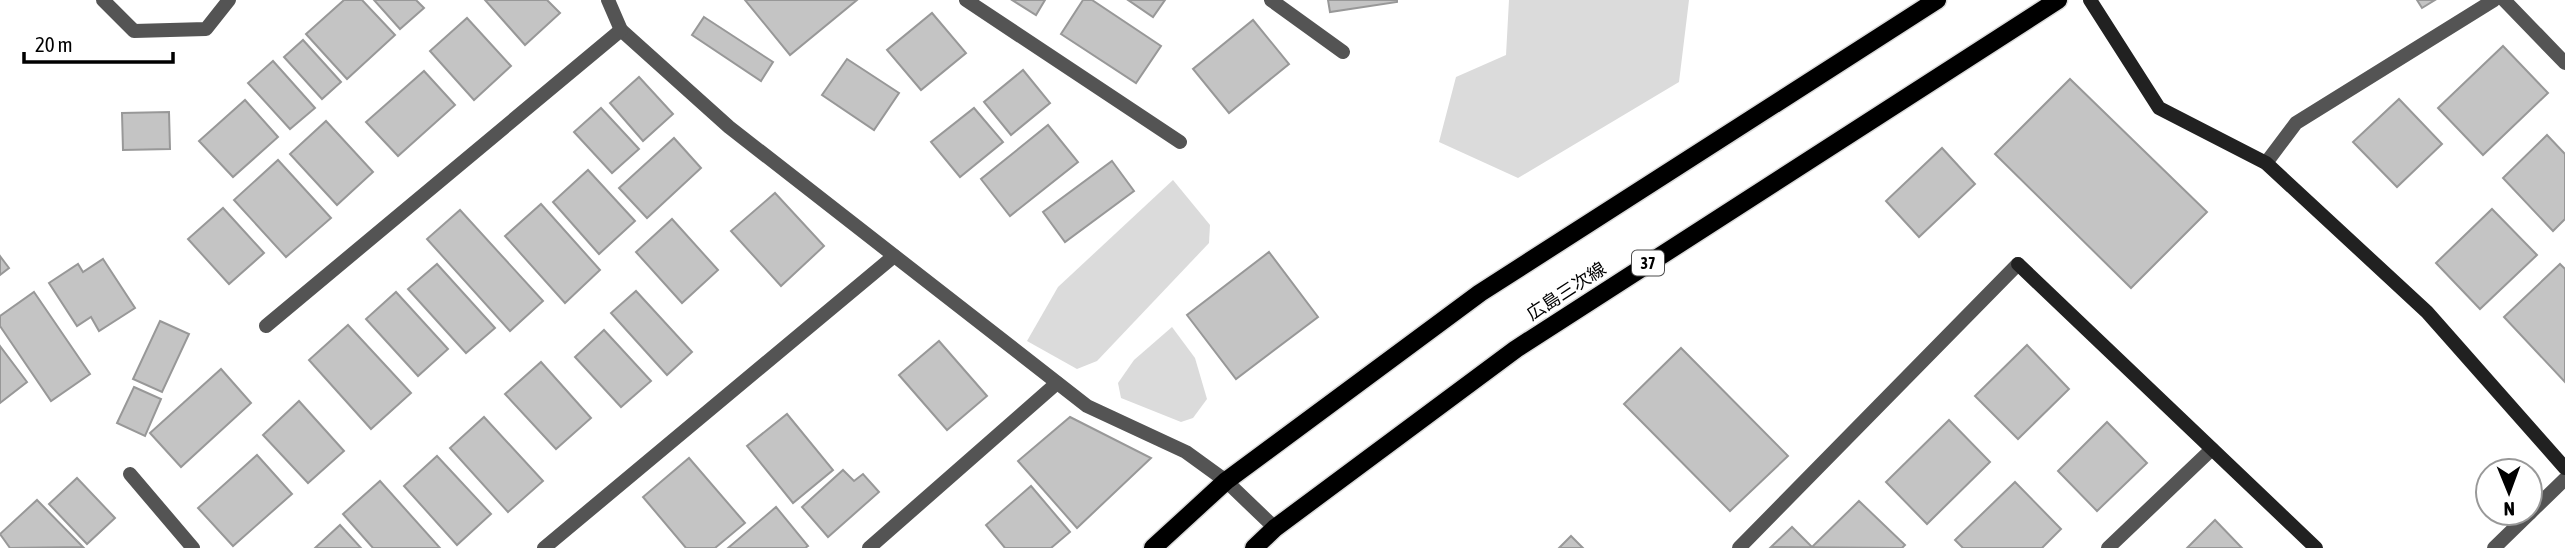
<svg xmlns="http://www.w3.org/2000/svg" width="2565" height="548" font-family="'Asap Condensed','Noto Sans JP',sans-serif">
<rect width="100%" height="100%" fill="#fff"/>
<!-- green -->
<g fill="#dbdbdb">
<polygon points="1509,0 1689,0 1679,82 1518,178 1439,142 1456,77 1506,55"/>
<polygon points="1173,180 1210,225 1209,243 1097,361 1077,369 1027,341 1058,287"/>
<polygon points="1172,327 1195,358 1207,399 1193,418 1181,422 1121,398 1118,383 1134,360"/>
</g>
<!-- building -->
<g fill="#c4c4c4" stroke="#989898" stroke-width="2">
<polygon points="344,0 362,0 395,35 347,79 306,34"/>
<polygon points="374,0 416,0 424,8 400,29"/>
<polygon points="485,0 547,0 560,13 525,45"/>
<polygon points="745,0 857,0 790,55"/>
<polygon points="1012,0 1045,0 1036,15"/>
<polygon points="1083,0 1092,0 1161,46 1136,83 1061,34"/>
<polygon points="1128,0 1165,0 1153,17"/>
<polygon points="1328,0 1397,0 1397,2 1330,12"/>
<polygon points="2417,0 2435,0 2422,8"/>
<polygon points="932,13 966,53 921,90 887,50"/>
<polygon points="704,17 773,62 761,81 692,35"/>
<polygon points="467,18 511,66 474,100 430,51"/>
<polygon points="1253,20 1289,64 1229,113 1193,69"/>
<polygon points="303,40 341,82 322,99 284,57"/>
<polygon points="2503,46 2548,93 2483,155 2438,108"/>
<polygon points="847,59 899,93 874,130 822,95"/>
<polygon points="273,61 315,108 290,129 248,83"/>
<polygon points="1023,70 1050,103 1011,135 984,102"/>
<polygon points="424,71 455,105 398,156 366,122"/>
<polygon points="639,77 673,114 643,141 610,103"/>
<polygon points="2070,79 2207,212 2131,288 1995,154"/>
<polygon points="2399,99 2442,144 2397,187 2353,142"/>
<polygon points="245,100 278,137 233,177 199,141"/>
<polygon points="601,108 639,149 612,173 574,132"/>
<polygon points="974,108 1003,142 960,177 931,142"/>
<polygon points="169,112 170,149 123,150 122,113"/>
<polygon points="326,121 373,172 337,205 290,154"/>
<polygon points="1048,125 1078,162 1010,216 981,179"/>
<polygon points="2547,135 2565,154 2565,219 2553,231 2503,178"/>
<polygon points="674,138 701,168 647,218 619,188"/>
<polygon points="1942,148 1975,184 1919,237 1886,201"/>
<polygon points="278,160 331,218 286,257 234,200"/>
<polygon points="1112,161 1134,191 1065,242 1043,212"/>
<polygon points="588,170 635,221 599,254 553,202"/>
<polygon points="775,193 824,246 781,286 731,231"/>
<polygon points="541,204 600,270 565,303 505,236"/>
<polygon points="223,208 264,253 229,284 188,239"/>
<polygon points="2492,209 2537,255 2480,309 2436,263"/>
<polygon points="460,210 543,301 510,331 427,239"/>
<polygon points="672,219 718,270 682,303 636,252"/>
<polygon points="1269,252 1318,317 1236,379 1187,315"/>
<polygon points="0,256 9,268 0,275"/>
<polygon points="103,259 135,308 99,331 91,317 77,326 49,283 78,264 83,272"/>
<polygon points="437,264 495,328 466,353 408,289"/>
<polygon points="2560,264 2565,269 2565,382 2504,317"/>
<polygon points="636,291 692,352 667,375 611,313"/>
<polygon points="34,292 90,374 51,401 0,326 0,316"/>
<polygon points="396,292 448,349 418,376 366,319"/>
<polygon points="160,321 189,334 162,392 133,379"/>
<polygon points="348,325 411,393 371,429 309,360"/>
<polygon points="604,330 651,381 621,407 575,357"/>
<polygon points="939,341 987,396 947,430 899,375"/>
<polygon points="2027,345 2069,389 2018,439 1975,396"/>
<polygon points="0,346 27,382 0,403"/>
<polygon points="1681,348 1788,456 1730,511 1624,404"/>
<polygon points="541,362 591,418 556,449 505,394"/>
<polygon points="221,369 251,403 181,467 150,433"/>
<polygon points="134,387 161,399 145,436 117,423"/>
<polygon points="299,401 344,451 308,483 263,435"/>
<polygon points="787,414 833,470 793,503 747,446"/>
<polygon points="484,417 543,481 508,512 450,448"/>
<polygon points="1070,417 1151,458 1077,528 1018,461"/>
<polygon points="1949,420 1990,462 1927,524 1886,482"/>
<polygon points="2107,422 2147,463 2097,511 2058,471"/>
<polygon points="257,455 292,494 233,546 198,508"/>
<polygon points="437,456 491,514 457,545 404,486"/>
<polygon points="689,458 745,523 715,548 686,548 643,497"/>
<polygon points="843,470 854,481 863,474 879,492 828,537 802,507"/>
<polygon points="77,478 115,518 87,544 49,504"/>
<polygon points="380,481 440,548 373,548 343,514"/>
<polygon points="2015,482 2061,529 2042,548 1963,548 1955,540"/>
<polygon points="1031,486 1070,532 1051,548 1005,548 986,525"/>
<polygon points="37,500 83,547 10,548 0,534"/>
<polygon points="1859,501 1905,545 1902,548 1771,547 1792,527 1812,547"/>
<polygon points="776,507 808,546 805,548 728,548"/>
<polygon points="2215,520 2242,548 2187,548"/>
<polygon points="340,525 361,548 315,548"/>
<polygon points="1571,536 1583,548 1559,548"/>
</g>
<g fill="none" stroke-linecap="round" stroke-linejoin="round">
<defs>
<g id="primary">
<polyline points="1153,548 1226,481 1480,293 1937,0"/>
<polyline points="1254,548 1275,528 1516,349 2058,0"/>
</g>
</defs>
<!-- primary casing -->
<use href="#primary" stroke="#dbdbdb" stroke-width="21"/>
<!-- street -->
<g stroke="#545454" stroke-width="14">
<polyline points="103,0 134,31 206,29 229,0"/>
<polyline points="608,0 621,30 729,127 1087,406 1186,452 1226,481 1275,528"/>
<polyline points="966,0 1180,142"/>
<polyline points="1271,0 1343,52"/>
<polyline points="2504,0 2565,63"/>
<polyline points="2266,163 2296,123 2494,0"/>
<polyline points="266,326 621,30"/>
<polyline points="130,474 193,548"/>
<polyline points="2530,513 2565,479"/>
<polyline points="544,548 894,256"/>
<polyline points="869,548 1057,383"/>
<polyline points="1739,548 2018,264"/>
<polyline points="2108,548 2212,449"/>
<polyline points="2494,548 2530,513"/>
</g>
<!-- secondary -->
<g stroke="#212121" stroke-width="14">
<polyline points="2090,0 2159,108 2266,163 2427,312 2565,468"/>
<polyline points="2018,264 2316,548"/>
</g>
<!-- primary -->
<use href="#primary" stroke="#000" stroke-width="18"/>
</g>
<g text-anchor="middle" dominant-baseline="central" stroke-width="7" stroke-linejoin="round" paint-order="stroke">
<!-- shield labels -->
<rect fill="#fff" stroke="#4c4c4c" stroke-width="2" x="1632" y="250.5" width="32" height="25" rx="5"/>
<g font-size="16" font-weight="bold" fill="#000">
<text x="1648" y="263">37</text>
</g>
<!-- street labels -->
<g font-size="18" fill="#000" stroke="#fff">
<text transform="translate(1566 291) rotate(-33)">広島三次線</text>
</g>
</g>
<!-- north arrow -->
<g transform="translate(2509 492) rotate(179)"><circle r="33" fill="#ffffff" stroke="#999999" stroke-width="2"/>
<path d="M0-5L12 26L0 18L-12 26Z" fill="#000000"/>
<text y="-10" font-size="19" font-weight="bold" text-anchor="middle" fill="#000000">N</text>
</g>
<!-- scale -->
<path d="M24 52v10h149v-10" fill="none" stroke="#000000" stroke-width="3.5"/>
<text x="35" y="52" font-size="21" fill="#000000" stroke="#ffffff" stroke-width="5" paint-order="stroke">20 m</text>
</svg>
